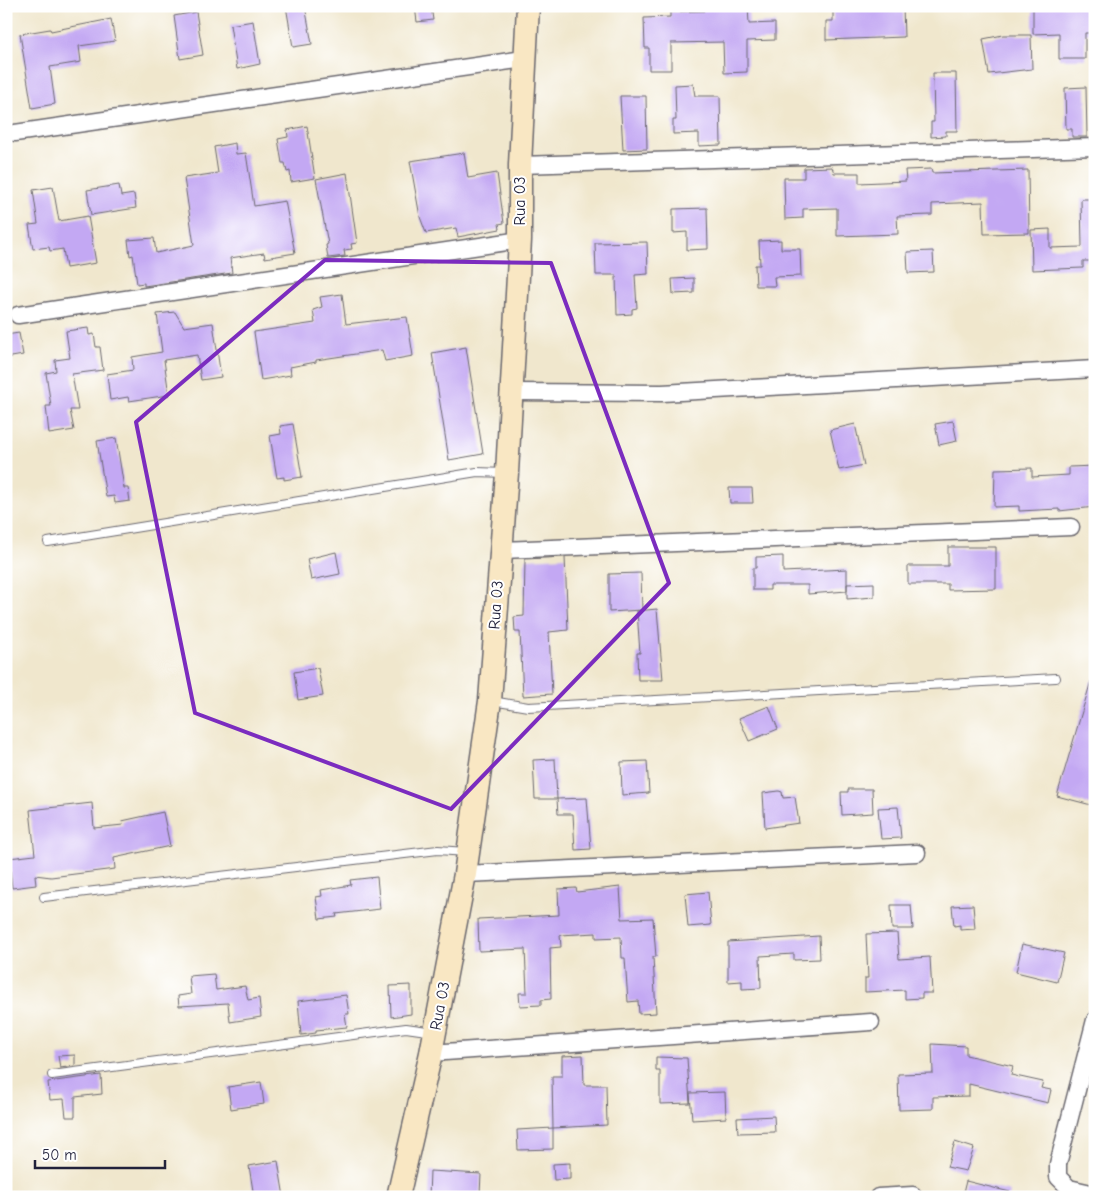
<svg xmlns="http://www.w3.org/2000/svg" width="1101" height="1203" font-family="'Comic Neue',sans-serif">
<rect width="100%" height="100%" fill="#fff"/>
<filter id="ink" filterUnits="userSpaceOnUse"><feTurbulence type="fractalNoise" baseFrequency=".02" numOctaves="2"/><feDisplacementMap in="SourceGraphic" scale="10" xChannelSelector="R" yChannelSelector="G"/><feConvolveMatrix kernelMatrix="1 2 1 2 8 2 1 2 1" color-interpolation-filters="sRGB"/></filter>
<filter id="wash" filterUnits="userSpaceOnUse"><feTurbulence type="fractalNoise" baseFrequency=".0096" numOctaves="4" result="noise"/><feDisplacementMap in="SourceGraphic" scale="20" xChannelSelector="R" yChannelSelector="G"/><feGaussianBlur stdDeviation="1.12" result="paint"/><feColorMatrix in="noise" values="0 0 0 0 0 0 0 0 0 0 0 0 0 0 0 0 0 1.4 0 .05"/><feComposite in="paint" operator="in"/></filter>
<g filter="url(#wash)">
<rect width="100%" height="100%" fill="#f0e7cd"/>
<g id="blocks">
<!-- building -->
<g fill="#c3a8f3">
<polygon points="286,6 305,6 312,44 293,47"/>
<polygon points="415,6 431,6 433,20 417,22"/>
<polygon points="704,6 748,6 749,24 775,23 775,40 747,41 747,72 724,73 723,42 671,43 671,70 649,70 649,48 645,48 644,18 670,17 670,12 704,11"/>
<polygon points="833,6 903,6 904,37 826,40 826,21 833,21"/>
<polygon points="1033,6 1095,6 1095,33 1085,33 1085,59 1059,59 1059,33 1033,34"/>
<polygon points="196,12 203,55 180,59 174,16"/>
<polygon points="111,19 115,41 79,46 81,62 50,67 55,104 32,108 20,34 50,29 51,31"/>
<polygon points="253,21 260,64 237,69 230,25"/>
<polygon points="1003,35 1031,35 1032,69 989,74 983,39"/>
<polygon points="933,73 956,73 957,131 946,131 946,136 931,137 931,122 934,122"/>
<polygon points="693,84 695,96 720,96 721,145 699,146 699,133 673,134 673,120 676,120 675,85"/>
<polygon points="1086,87 1087,137 1072,137 1072,129 1066,129 1065,88"/>
<polygon points="620,96 646,96 647,149 623,150"/>
<polygon points="307,126 315,178 291,182 290,171 287,172 285,163 282,163 278,139 288,137 287,130"/>
<polygon points="235,143 236,154 246,153 254,206 285,201 295,253 265,258 264,253 230,258 232,273 144,286 144,283 137,284 133,255 130,256 128,240 154,238 156,253 194,245 184,178 218,173 214,147"/>
<polygon points="464,153 468,178 497,173 504,223 499,224 500,229 458,237 456,228 426,233 420,217 410,161"/>
<polygon points="832,167 834,173 859,173 859,183 906,181 905,170 931,169 932,173 1028,170 1029,233 984,234 983,202 932,204 932,215 897,216 898,234 837,236 837,208 803,209 803,218 785,219 784,178 804,178 804,168"/>
<polygon points="347,173 357,243 351,244 352,249 344,250 345,256 328,258 326,245 328,244 316,179"/>
<polygon points="119,185 121,196 134,194 136,208 91,215 87,190"/>
<polygon points="53,187 59,221 88,216 96,263 66,268 63,249 50,251 49,247 33,249 29,225 38,224 33,190"/>
<polygon points="1081,199 1095,199 1095,259 1092,259 1092,261 1083,261 1083,268 1032,270 1031,230 1050,229 1050,248 1082,247"/>
<polygon points="707,208 708,249 687,250 687,232 673,233 673,209"/>
<polygon points="781,240 781,249 800,249 801,276 774,277 775,286 756,286 755,265 760,265 759,241"/>
<polygon points="647,242 648,274 635,275 637,308 632,309 632,314 617,315 616,275 596,275 595,243"/>
<polygon points="933,251 934,272 908,273 907,252"/>
<polygon points="694,278 694,293 673,294 672,279"/>
<polygon points="342,294 346,324 407,317 413,356 385,361 382,350 316,360 316,362 290,367 291,375 261,380 254,332 315,323 313,310 322,307 320,297"/>
<polygon points="175,312 184,327 213,323 221,377 201,380 197,355 164,360 169,395 129,401 128,397 110,400 107,374 133,370 132,357 162,352 157,314"/>
<polygon points="88,328 89,335 94,334 96,347 100,347 103,370 72,374 78,410 70,410 74,430 49,434 46,406 51,406 46,373 56,371 55,360 70,358 66,331"/>
<polygon points="19,333 23,355 6,358 6,335"/>
<polygon points="466,347 483,454 449,460 432,353"/>
<polygon points="953,421 957,441 939,445 935,424"/>
<polygon points="293,424 302,477 284,480 284,477 277,478 270,436 281,434 280,426"/>
<polygon points="855,424 864,465 839,470 830,430"/>
<polygon points="116,438 124,488 128,488 130,501 115,503 114,496 106,497 97,441"/>
<polygon points="1095,466 1095,507 1059,511 1059,509 1019,511 1019,506 994,507 995,469 1032,468 1032,477 1069,475 1069,467"/>
<polygon points="729,488 752,488 753,503 730,503"/>
<polygon points="948,547 996,547 996,589 948,590 948,584 908,584 908,566 948,566"/>
<polygon points="336,552 340,574 311,580 307,559"/>
<polygon points="783,556 783,572 847,569 847,591 808,594 808,585 770,585 770,590 753,590 753,568 756,568 756,557"/>
<polygon points="565,557 568,630 549,632 552,694 523,696 520,632 515,632 514,617 524,616 525,559"/>
<polygon points="641,573 642,610 609,612 609,574"/>
<polygon points="874,583 874,597 847,599 847,584"/>
<polygon points="657,609 663,680 638,680 637,653 640,653 637,611"/>
<polygon points="318,668 323,696 298,700 294,672"/>
<polygon points="1091,681 1095,682 1095,806 1057,796"/>
<polygon points="769,706 778,729 749,741 739,718"/>
<polygon points="555,759 557,799 535,799 533,760"/>
<polygon points="647,761 649,793 622,795 621,762"/>
<polygon points="848,789 872,789 873,813 842,815 841,792 848,792"/>
<polygon points="779,791 782,792 783,798 795,797 799,823 765,828 763,793"/>
<polygon points="587,798 591,849 575,850 573,814 558,814 557,799"/>
<polygon points="92,803 94,828 123,825 122,821 163,812 170,846 114,858 115,869 51,877 35,875 36,885 12,888 9,858 35,855 30,810"/>
<polygon points="898,807 901,838 881,839 878,808"/>
<polygon points="377,877 380,909 336,914 337,917 319,919 316,897 322,896 321,890 351,885 350,880"/>
<polygon points="620,887 622,919 653,918 656,957 653,957 656,1013 639,1014 638,1001 628,1002 625,958 622,958 621,937 596,938 596,933 560,935 561,947 550,948 551,999 541,1000 541,1005 520,1006 519,993 527,993 525,949 479,951 478,919 559,915 558,889 576,888 577,892"/>
<polygon points="708,892 711,925 688,927 685,894"/>
<polygon points="891,905 911,905 913,929 892,929"/>
<polygon points="973,905 975,929 960,930 960,925 954,926 952,906"/>
<polygon points="897,933 899,959 930,957 932,993 922,993 922,998 905,999 905,990 865,992 865,978 868,978 866,934"/>
<polygon points="819,936 820,959 794,960 794,954 760,956 761,988 742,989 742,981 728,982 728,942"/>
<polygon points="1022,944 1064,953 1057,982 1016,972"/>
<polygon points="214,974 216,990 245,986 248,1000 259,998 261,1017 230,1022 228,1003 179,1006 178,996 191,994 189,976"/>
<polygon points="411,985 411,1014 391,1017 390,986"/>
<polygon points="346,995 349,1014 345,1014 347,1027 316,1030 316,1033 301,1035 298,1001"/>
<polygon points="932,1044 966,1046 966,1055 1013,1066 1011,1075 1043,1082 1041,1088 1051,1090 1048,1103 969,1084 969,1096 933,1097 933,1109 899,1110 898,1074 933,1073"/>
<polygon points="75,1055 75,1066 60,1068 58,1056"/>
<polygon points="583,1055 584,1085 606,1085 607,1125 553,1128 552,1076 562,1076 562,1056"/>
<polygon points="656,1057 687,1058 690,1103 660,1104 660,1071 656,1071"/>
<polygon points="101,1075 102,1094 75,1097 75,1117 66,1117 64,1099 50,1100 48,1082"/>
<polygon points="261,1082 264,1104 231,1109 228,1087"/>
<polygon points="725,1092 726,1118 692,1120 690,1093"/>
<polygon points="774,1116 775,1132 738,1133 737,1118"/>
<polygon points="553,1128 553,1149 518,1150 517,1130"/>
<polygon points="955,1142 974,1148 966,1171 947,1167"/>
<polygon points="278,1161 284,1197 254,1197 249,1166"/>
<polygon points="570,1163 570,1179 554,1180 553,1164"/>
<polygon points="430,1171 481,1174 480,1194 472,1194 472,1197 429,1197"/>
<polygon points="966,1181 1010,1192 1009,1197 962,1197"/>
</g>
</g>
</g>
<g filter="url(#ink)">
<use href="#blocks" fill-opacity="0" stroke="#6a676e" stroke-width="1"/>
<g fill="none" stroke-linecap="round" stroke-linejoin="round">
<defs>
<g id="lane">
<polyline points="48,542 477,472 505,473"/>
<polyline points="492,701 528,707 1056,678"/>
<polyline points="44,897 438,850 466,852"/>
<polyline points="52,1075 406,1028 434,1032"/>
</g>
<g id="street">
<polyline points="15,133 524,59"/>
<polyline points="520,165 1095,147"/>
<polyline points="18,315 520,240"/>
<polyline points="511,392 662,393 1095,369"/>
<polyline points="500,550 1071,527"/>
<polyline points="465,874 917,853"/>
<polyline points="1095,1020 1058,1164 1058,1177 1069,1188 1095,1194"/>
<polyline points="431,1053 871,1022"/>
<polyline points="878,1197 913,1195"/>
</g>
<polyline id="secondary" points="398,1197 431,1053 465,874 490,701 507,473 520,240 520,165 528,6"/>
</defs>
<!-- lane casing -->
<use href="#lane" stroke="#6a676e" stroke-width="10"/>
<!-- street casing -->
<use href="#street" stroke="#6a676e" stroke-width="19"/>
<!-- secondary casing -->
<use href="#secondary" stroke="#6a676e" stroke-width="25"/>
<!-- lane -->
<use href="#lane" stroke="#fff" stroke-width="8"/>
<!-- street -->
<use href="#street" stroke="#fff" stroke-width="16"/>
<!-- secondary -->
<use href="#secondary" stroke="#f9e7c3" stroke-width="22"/>
</g>
</g>
<!-- marked area -->
<path fill="none" stroke="#7b2cbf" stroke-width="4" stroke-linejoin="round" d="M325 260 551 263 669 583 451 809 195 713 136 422Z"/>
<g text-anchor="middle" dominant-baseline="central" stroke-width="4" stroke-linejoin="round" paint-order="stroke">
<!-- street labels -->
<g font-size="16" fill="#22223b" stroke="#fff">
<text transform="translate(520 201) rotate(-90)">Rua 03</text>
<text transform="translate(496 605) rotate(-86)">Rua 03</text>
<text transform="translate(440 1006) rotate(-79)">Rua 03</text>
</g>
</g>
<!-- margin -->
<rect width="1101" height="1203" fill="none" stroke="#fff" stroke-width="25"/>
<!-- scale -->
<path d="M35 1160v8h130v-8" fill="none" stroke="#22223b" stroke-width="2.5"/>
<text x="42" y="1160" font-size="15" fill="#22223b" stroke="#ffffff" stroke-width="4" paint-order="stroke">50 m</text>
</svg>
